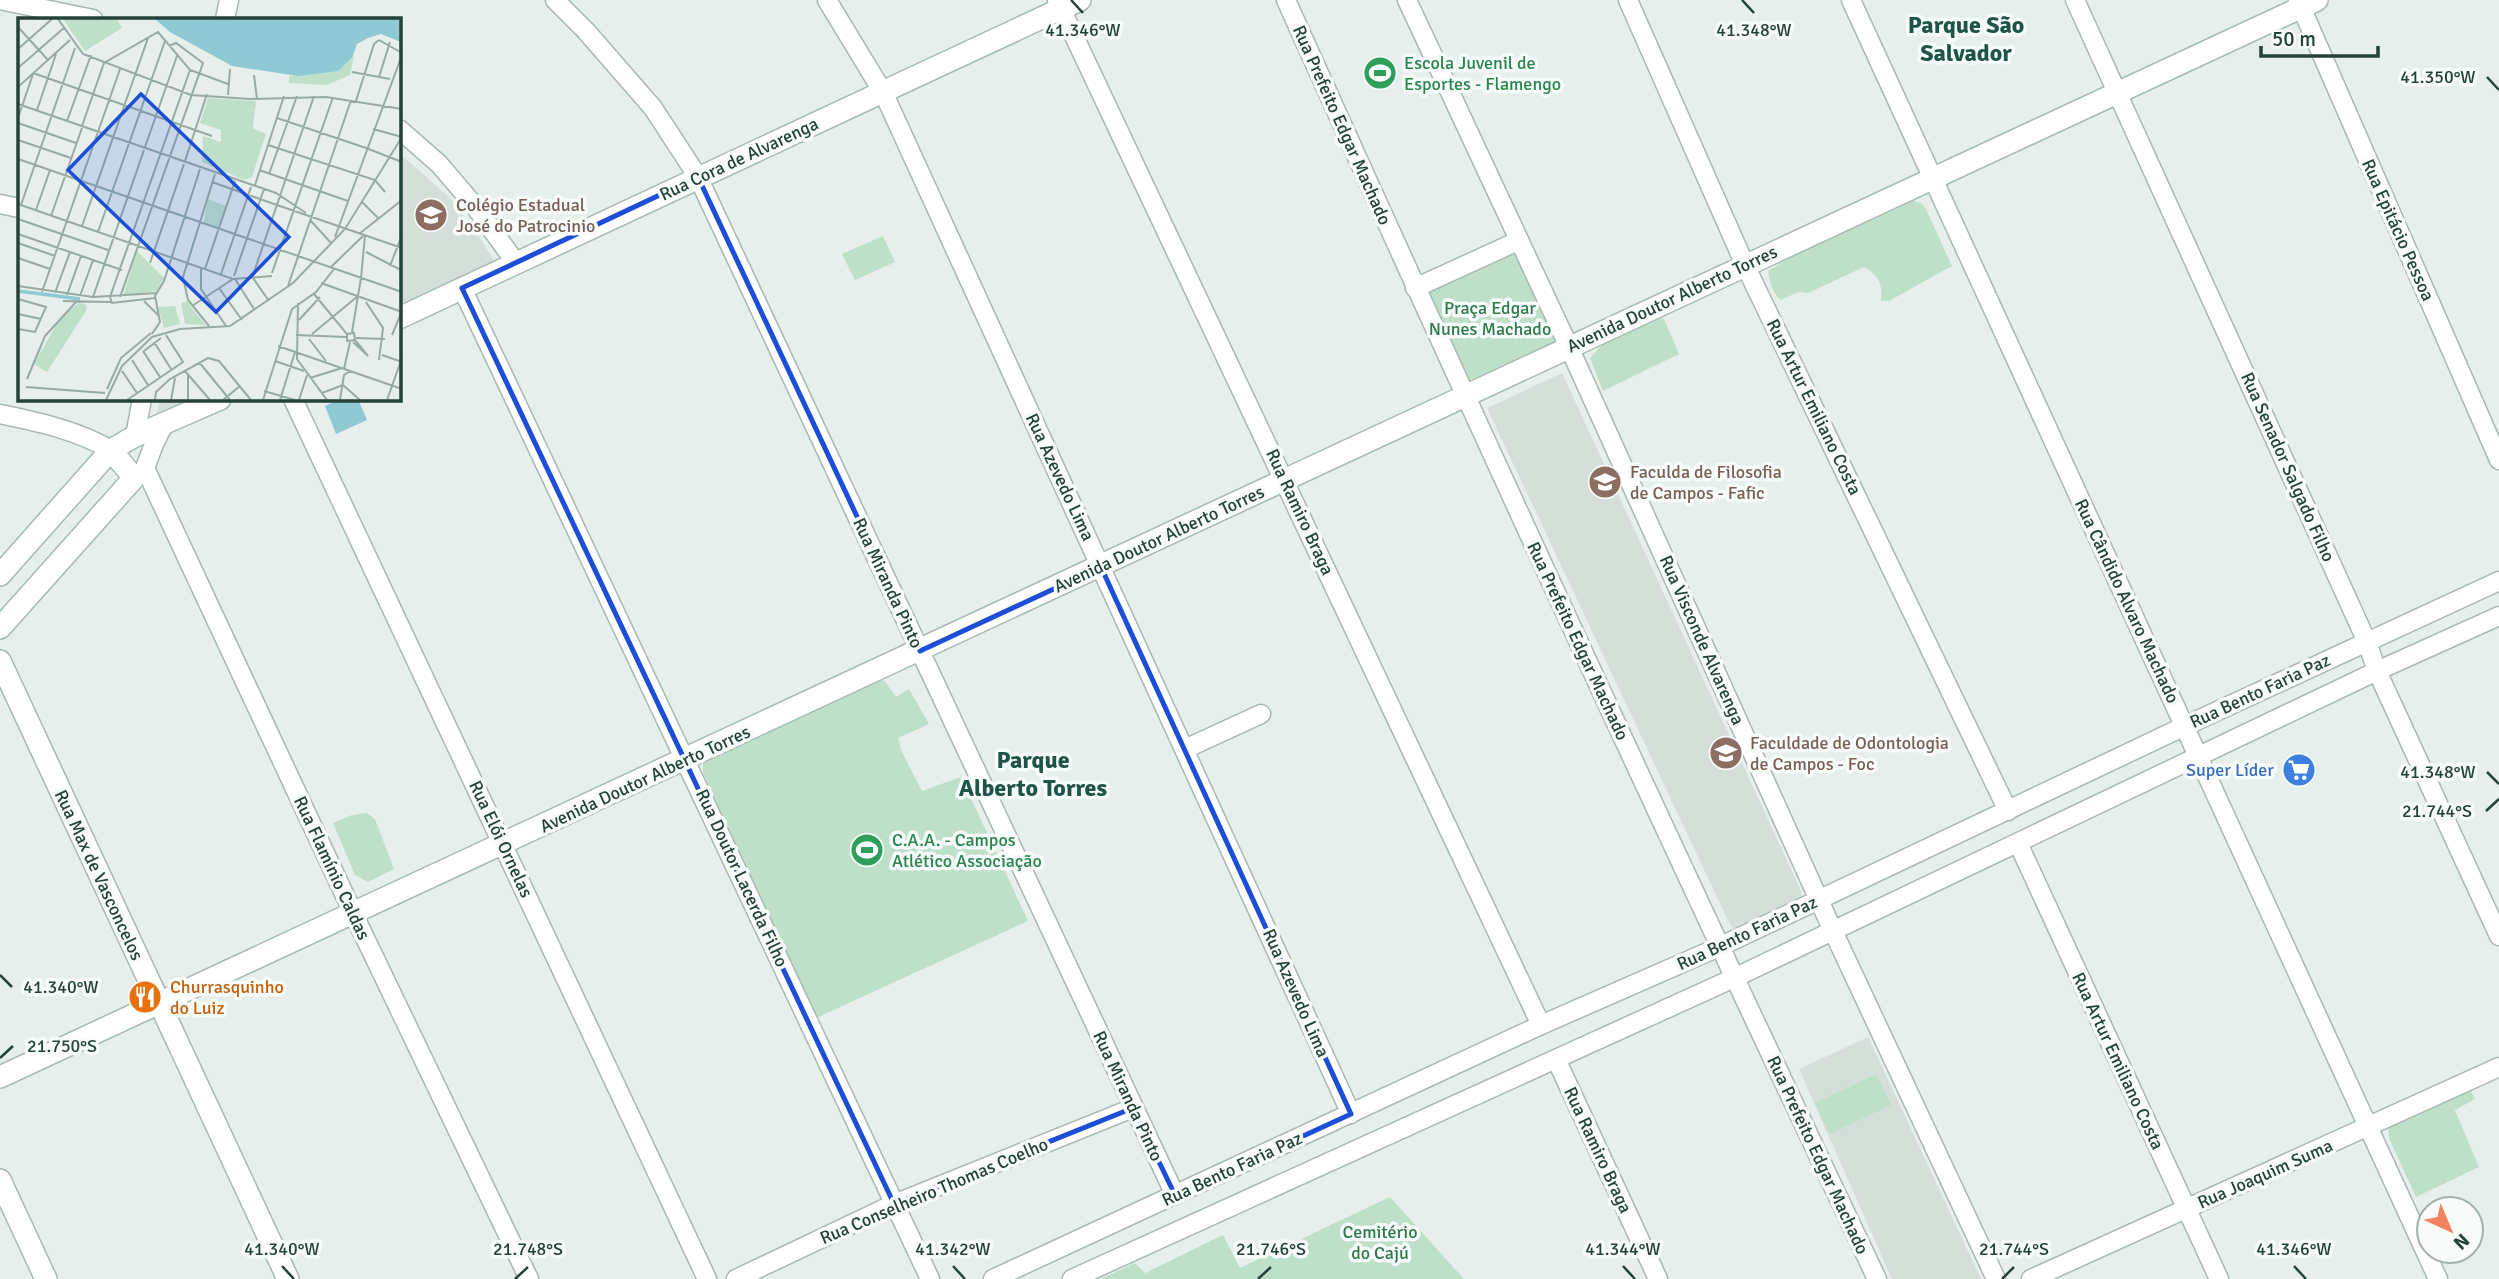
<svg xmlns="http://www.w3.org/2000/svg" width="2499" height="1279" font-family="Signika,sans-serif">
<rect width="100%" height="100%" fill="#e6efeb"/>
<!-- built -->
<g fill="#d4dfda">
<polygon points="399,153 449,197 476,232 495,262 399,306"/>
<polygon points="1562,373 1801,891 1801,897 1734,928 1730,925 1487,408"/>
<polygon points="160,399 197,399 156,418"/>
<polygon points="1868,1037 1981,1279 1892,1279 1799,1069"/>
</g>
<!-- green -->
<g fill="#bfe0c8">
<path d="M1914 201 1921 203 1926 209 1952 266 1889 301H1881C1883 284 1878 275 1864 267L1808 293 1798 292 1781 300C1772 293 1770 282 1768 271L1789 258Z"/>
<polygon points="883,236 895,262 855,280 842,254"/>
<polygon points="1512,248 1558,347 1468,389 1421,290"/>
<polygon points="1660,318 1664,319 1679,354 1603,391 1590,358 1605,342"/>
<polygon points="884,680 896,697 909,689 929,724 898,738 902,752 922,791 961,777 1028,921 814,1019 719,809 703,772 703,761 827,700"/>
<polygon points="367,813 375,819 394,869 368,882 355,875 333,823 352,815"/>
<polygon points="1876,1074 1891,1105 1830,1134 1815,1103"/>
<polygon points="2471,1091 2475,1099 2455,1110 2479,1167 2416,1197 2390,1140 2388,1130 2390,1125"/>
<polygon points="1390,1197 1464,1279 1100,1279 1135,1263 1145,1273 1223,1235 1240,1268"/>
</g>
<!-- water -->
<polygon fill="#8ec9d4" points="340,399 358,399 367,420 336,434 325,406"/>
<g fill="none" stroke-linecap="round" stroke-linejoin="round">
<defs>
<g id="street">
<polyline points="0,0 93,19"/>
<polyline points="555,0 586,31 653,108 698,177 1175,1195"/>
<polyline points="827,0 884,94 1351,1114"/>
<polyline points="1057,0 1541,1025"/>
<path d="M1286 0C1479 428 1675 855 1877 1279"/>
<polyline points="1407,0 1569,347 1833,931 1996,1279"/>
<polyline points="1628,0 1745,265 2008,811"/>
<polyline points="1851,0 2438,1279"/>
<polyline points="2075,0 2367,642 2377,671 2499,936"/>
<polyline points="2298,0 2499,460"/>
<polyline points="225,19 229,0"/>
<polyline points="399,129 439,164 474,205 516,263"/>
<polyline points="0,204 19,208"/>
<polyline points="462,288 930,1279"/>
<polyline points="1415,288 1518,241"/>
<polyline points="293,399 707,1279"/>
<path d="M0 414C38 422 77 430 111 450"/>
<polyline points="135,436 142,399"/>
<polyline points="145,468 354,915 529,1279"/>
<polyline points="145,468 154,444 165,422"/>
<polyline points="1185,749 1261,714"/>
<polyline points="2018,843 2219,1279"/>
<polyline points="1556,1059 1658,1279"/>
<polyline points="736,1279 894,1204 1133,1108"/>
<polyline points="993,1279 1541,1025 1719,947 2185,726 2499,581"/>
<polyline points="1072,1279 1734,978 2377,671 2499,616"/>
<polyline points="2031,1279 2499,1067"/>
</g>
<g id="secondary">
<path d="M399 318C626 211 853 106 1080 0"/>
<polyline points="0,575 111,450 135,436 220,399"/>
<polyline points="0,628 134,478 111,450"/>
<polyline points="0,661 288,1279"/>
<polyline points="0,1077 2317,0"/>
<polyline points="0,1180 46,1279"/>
</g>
</defs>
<!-- street casing -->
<use href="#street" stroke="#a8b8b2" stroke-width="21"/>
<!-- secondary casing -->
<use href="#secondary" stroke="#a4bbb3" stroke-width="24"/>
<!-- street -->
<use href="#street" stroke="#fff" stroke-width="18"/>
<!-- secondary -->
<use href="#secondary" stroke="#fff" stroke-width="21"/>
</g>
<!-- marked area -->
<path fill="none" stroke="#1d4ed8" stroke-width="5" stroke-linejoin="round" d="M698 177 920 651 1101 567 1351 1114 1175 1195 1133 1108 894 1204 462 288Z"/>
<!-- ticks -->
<path fill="none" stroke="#24423a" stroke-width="2.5" d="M1071 0 1083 13M1742 0 1754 13M2487 77 2499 90M2487 772 2499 784M2486 811 2499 799M0 975 12 987M0 1058 13 1046M282 1266 294 1279M953 1266 965 1279M1623 1266 1635 1279M2294 1266 2306 1279M515 1279 528 1267M1258 1279 1271 1267M2002 1279 2014 1267"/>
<!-- icons -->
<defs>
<symbol id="stadium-disc" viewBox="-11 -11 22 22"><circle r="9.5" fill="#2e9e5b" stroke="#f7fbf9"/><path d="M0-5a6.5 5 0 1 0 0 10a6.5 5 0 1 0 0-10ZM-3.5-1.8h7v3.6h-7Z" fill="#fff"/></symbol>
<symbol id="school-disc" viewBox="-11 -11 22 22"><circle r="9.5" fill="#8d6e63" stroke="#f7fbf9"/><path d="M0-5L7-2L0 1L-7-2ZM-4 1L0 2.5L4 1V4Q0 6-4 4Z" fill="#fff"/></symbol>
<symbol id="university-disc" viewBox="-11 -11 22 22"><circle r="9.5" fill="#8d6e63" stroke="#f7fbf9"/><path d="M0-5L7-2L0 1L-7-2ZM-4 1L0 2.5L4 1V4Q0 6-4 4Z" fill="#fff"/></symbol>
<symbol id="supermarket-disc" viewBox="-11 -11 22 22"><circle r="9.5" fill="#3f7fe0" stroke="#f7fbf9"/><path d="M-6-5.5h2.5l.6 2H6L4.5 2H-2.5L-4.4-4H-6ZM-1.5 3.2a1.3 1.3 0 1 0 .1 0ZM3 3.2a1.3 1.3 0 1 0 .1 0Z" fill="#fff"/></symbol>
<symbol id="restaurant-disc" viewBox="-11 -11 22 22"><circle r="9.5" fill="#e8710a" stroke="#f7fbf9"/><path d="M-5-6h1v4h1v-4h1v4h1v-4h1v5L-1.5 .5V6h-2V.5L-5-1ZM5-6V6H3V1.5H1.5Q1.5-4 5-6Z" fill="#fff"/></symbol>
</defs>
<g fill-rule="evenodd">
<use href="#stadium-disc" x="1361" y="54" width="38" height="38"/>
<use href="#school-disc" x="412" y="196" width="38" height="38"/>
<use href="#university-disc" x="1586" y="463" width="38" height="38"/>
<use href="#university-disc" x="1707" y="734" width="38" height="38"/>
<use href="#supermarket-disc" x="2280" y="751" width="38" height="38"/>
<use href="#stadium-disc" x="848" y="831" width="38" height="38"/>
<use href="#restaurant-disc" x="126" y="978" width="38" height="38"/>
</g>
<g text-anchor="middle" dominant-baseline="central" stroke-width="7" stroke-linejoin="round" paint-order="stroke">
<!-- leisure labels -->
<g font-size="18" fill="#27864d" stroke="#f7fbf9" text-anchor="start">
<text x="1404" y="63">Escola Juvenil de<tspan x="1404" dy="21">Esportes - Flamengo</tspan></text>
<text x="892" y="840">C.A.A. - Campos<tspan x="892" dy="21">Atlético Associação</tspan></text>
</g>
<!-- street labels -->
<g font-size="18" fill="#24423a" stroke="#f7fbf9">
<text transform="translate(1342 125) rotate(66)">Rua Prefeito Edgar Machado</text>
<text transform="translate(739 159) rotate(-25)">Rua Cora de Alvarenga</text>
<text transform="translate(2398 230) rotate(66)">Rua Epitácio Pessoa</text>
<text transform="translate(1672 299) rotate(-25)">Avenida Doutor Alberto Torres</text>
<text transform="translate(1814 407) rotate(64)">Rua Artur Emiliano Costa</text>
<text transform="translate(2288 467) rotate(66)">Rua Senador Salgado Filho</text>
<text transform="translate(1060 477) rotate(65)">Rua Azevedo Lima</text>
<text transform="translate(1300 512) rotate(65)">Rua Ramiro Braga</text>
<text transform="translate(1159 539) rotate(-25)">Avenida Doutor Alberto Torres</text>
<text transform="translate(888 583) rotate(65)">Rua Miranda Pinto</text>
<text transform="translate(2127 601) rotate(65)">Rua Cândido Alvaro Machado</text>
<text transform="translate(1702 640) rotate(66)">Rua Visconde Alvarenga</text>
<text transform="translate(1578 641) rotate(65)">Rua Prefeito Edgar Machado</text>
<text transform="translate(2260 691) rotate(-25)">Rua Bento Faria Paz</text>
<text transform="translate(645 779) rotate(-25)">Avenida Doutor Alberto Torres</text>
<text transform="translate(501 839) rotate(65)">Rua Elói Ornelas</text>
<text transform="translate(332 868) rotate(65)">Rua Flamínio Caldas</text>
<text transform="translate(99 875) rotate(65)">Rua Max de Vasconcelos</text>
<text transform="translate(742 878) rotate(65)">Rua Doutor Lacerda Filho</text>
<text transform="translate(1747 933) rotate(-25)">Rua Bento Faria Paz</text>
<text transform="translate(1296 993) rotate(66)">Rua Azevedo Lima</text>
<text transform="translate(2118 1061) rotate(65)">Rua Artur Emiliano Costa</text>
<text transform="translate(1128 1096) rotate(65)">Rua Miranda Pinto</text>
<text transform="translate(1598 1150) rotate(65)">Rua Ramiro Braga</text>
<text transform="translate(1818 1155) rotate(65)">Rua Prefeito Edgar Machado</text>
<text transform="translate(1232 1169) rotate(-25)">Rua Bento Faria Paz</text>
<text transform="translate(2265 1174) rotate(-24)">Rua Joaquim Suma</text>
<text transform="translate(934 1191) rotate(-23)">Rua Conselheiro Thomas Coelho</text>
</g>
<!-- education labels -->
<g font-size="18" fill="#785e54" stroke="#f7fbf9" text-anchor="start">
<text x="456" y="205">Colégio Estadual<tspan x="456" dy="21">José do Patrocinio</tspan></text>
<text x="1630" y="472">Faculda de Filosofia<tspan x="1630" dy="21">de Campos - Fafic</tspan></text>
<text x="1750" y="743">Faculdade de Odontologia<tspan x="1750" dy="21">de Campos - Foc</tspan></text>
</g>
<!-- park labels -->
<g font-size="18" fill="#2d7a4b" stroke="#f7fbf9">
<text x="1490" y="308">Praça Edgar<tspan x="1490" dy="21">Nunes Machado</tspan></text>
<text x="1380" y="1232">Cemitério<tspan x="1380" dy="21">do Cajú</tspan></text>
</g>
<!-- shop labels -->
<g font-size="18" fill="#366cbe" stroke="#f7fbf9" text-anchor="end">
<text x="2274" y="770">Super Líder</text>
</g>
<!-- food labels -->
<g font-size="18" fill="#c56008" stroke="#f7fbf9" text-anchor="start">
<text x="170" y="987">Churrasquinho<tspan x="170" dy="21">do Luiz</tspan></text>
</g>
<!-- district labels -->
<g font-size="24" font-weight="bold" fill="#1f5548" stroke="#f7fbf9">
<text x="1966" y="25">Parque São<tspan x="1966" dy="28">Salvador</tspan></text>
<text x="1033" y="760">Parque<tspan x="1033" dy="28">Alberto Torres</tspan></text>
</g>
</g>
<!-- overview -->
<g transform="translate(18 18)">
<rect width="383" height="383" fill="#e6efeb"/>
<path d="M45 1H99L104 10 67 33ZM337 31 332 57 309 67 271 65V58L318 53 334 41ZM190 80 238 83 235 110 248 116 234 159 226 162 184 144 185 118 203 124V112L182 105ZM190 181 208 188 200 209 186 204ZM119 233 146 260 139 273 105 278ZM169 283 178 296 188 307 167 306 163 285ZM61 285 69 287 68 293 29 354 16 346 42 300ZM157 288 162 306 146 310 140 289Z" fill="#bfe0c8"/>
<path d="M137 1H383V24L363 16 350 20 339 26 334 40 320 53 280 58 214 48 152 14Z" fill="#8ec9d4"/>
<path fill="none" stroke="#8ec9d4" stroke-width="3.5" d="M0 273 62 281"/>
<path fill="none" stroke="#98aaa4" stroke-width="2" d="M40 1 65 36 173 77 232 81 308 79 384 91M0 9 30 42M361 22 384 35M0 31 34 1M0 50 47 9M334 54 372 61M15 55 194 118M236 57 239 81M361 59 372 24M0 69 52 22M210 77 212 51M338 83 356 26 361 22M0 86 258 175 288 195M19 92 38 36M0 100 15 56M259 100 348 130M49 103 73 37M0 105 58 125M64 108 86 45 140 14 172 52 210 66M355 111 384 119M0 122 53 140M250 127 357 162 367 174M127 129 159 38M348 130 384 144M0 141 384 274M167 143 189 76M241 152 330 183M251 156 279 78M194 164 259 187M237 167 266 78M344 184 360 200M0 186 215 261 254 258M3 187 57 30M259 187 384 230M18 192 32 152M33 198 64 110M0 201 90 232M292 202 314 226M64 208 130 20M80 214 147 23M0 216 104 252M341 216 384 182M317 219 384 37M0 225 37 238M348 234 381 251M0 240 32 251M132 245 166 146M372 248 384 217M183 249V271L208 308M313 249 346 217M187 251 217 163M254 255 315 79M203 256 233 169M216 258 246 171M234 260 296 78M235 260 251 283M343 260 347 218M217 261 236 291M303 265 384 294M0 268 75 279 139 275M270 268 333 82M201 270 224 302M24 274 102 51M37 275 52 234M296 276 329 316V323L337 322 336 315 329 316M49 277 63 238M62 278 75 242M75 279 126 132M92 279 172 52M92 279 94 285 137 280M102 279 185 45 158 25 151 28M0 281 28 289 17 314 0 311M45 283 93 284M126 283 141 298M348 284 365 310 361 342M280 285 279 341 309 382M174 288 215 261M0 296 23 301M281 302 302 279M191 308 170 282 165 259 197 156M334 314 343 260M134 316 142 304 137 278 146 263 182 151M294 316 340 278M278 317 328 319M374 317 384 293M338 320 367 321M291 321 308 343M136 324 153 351M335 324 350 338 337 322M260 328 384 371M125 333 142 359M126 333 143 320M364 337 384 344M114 342 130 367M257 343 286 353M181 344 212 382M326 351 332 324M104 353 119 375M167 353 192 382M292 360 324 350M9 361 27 318 58 284M325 367 342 382M8 369 87 375M89 371 103 340 133 315M246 373 277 382M304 375 325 367M88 382 104 348 134 319 162 311 212 308 275 265 327 211 384 119M109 382 165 344 148 317M137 382 138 374 152 361 190 340 201 343 233 382M153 382 157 360M170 382V357M205 382 222 368M245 382 274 291 298 274 316 251M262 382 277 334M281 382 289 357M322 382 326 357 332 353M369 382 384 340"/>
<path fill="#1d4ed8" fill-opacity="0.15" stroke="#1d4ed8" stroke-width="3.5" d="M123 76 271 219 198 294 50 152Z"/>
<rect width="383" height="383" fill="none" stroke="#24423a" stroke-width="3.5"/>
</g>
<g font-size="18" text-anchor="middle" fill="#24423a" stroke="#f7fbf9" stroke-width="7" stroke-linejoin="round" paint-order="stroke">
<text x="1083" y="36">41.346°W</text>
<text x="1754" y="36">41.348°W</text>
<text x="2438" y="83">41.350°W</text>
<text x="2438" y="778">41.348°W</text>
<text x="2437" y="817">21.744°S</text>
<text x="61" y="993">41.340°W</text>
<text x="62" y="1052">21.750°S</text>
<text x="282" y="1255">41.340°W</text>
<text x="953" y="1255">41.342°W</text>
<text x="1623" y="1255">41.344°W</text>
<text x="2294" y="1255">41.346°W</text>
<text x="528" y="1255">21.748°S</text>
<text x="1271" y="1255">21.746°S</text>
<text x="2014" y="1255">21.744°S</text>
</g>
<!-- north arrow -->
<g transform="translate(2450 1230) rotate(136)"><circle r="33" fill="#f7fbf9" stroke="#a3b1ad" stroke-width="2"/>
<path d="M0-5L12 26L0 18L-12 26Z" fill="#f4845f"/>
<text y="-10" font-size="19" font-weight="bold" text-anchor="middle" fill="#24423a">N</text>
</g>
<!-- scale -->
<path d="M2261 46v10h117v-10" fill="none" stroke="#24423a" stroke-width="3.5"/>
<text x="2272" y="46" font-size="21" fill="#24423a" stroke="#f7fbf9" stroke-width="5" paint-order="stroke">50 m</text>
</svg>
